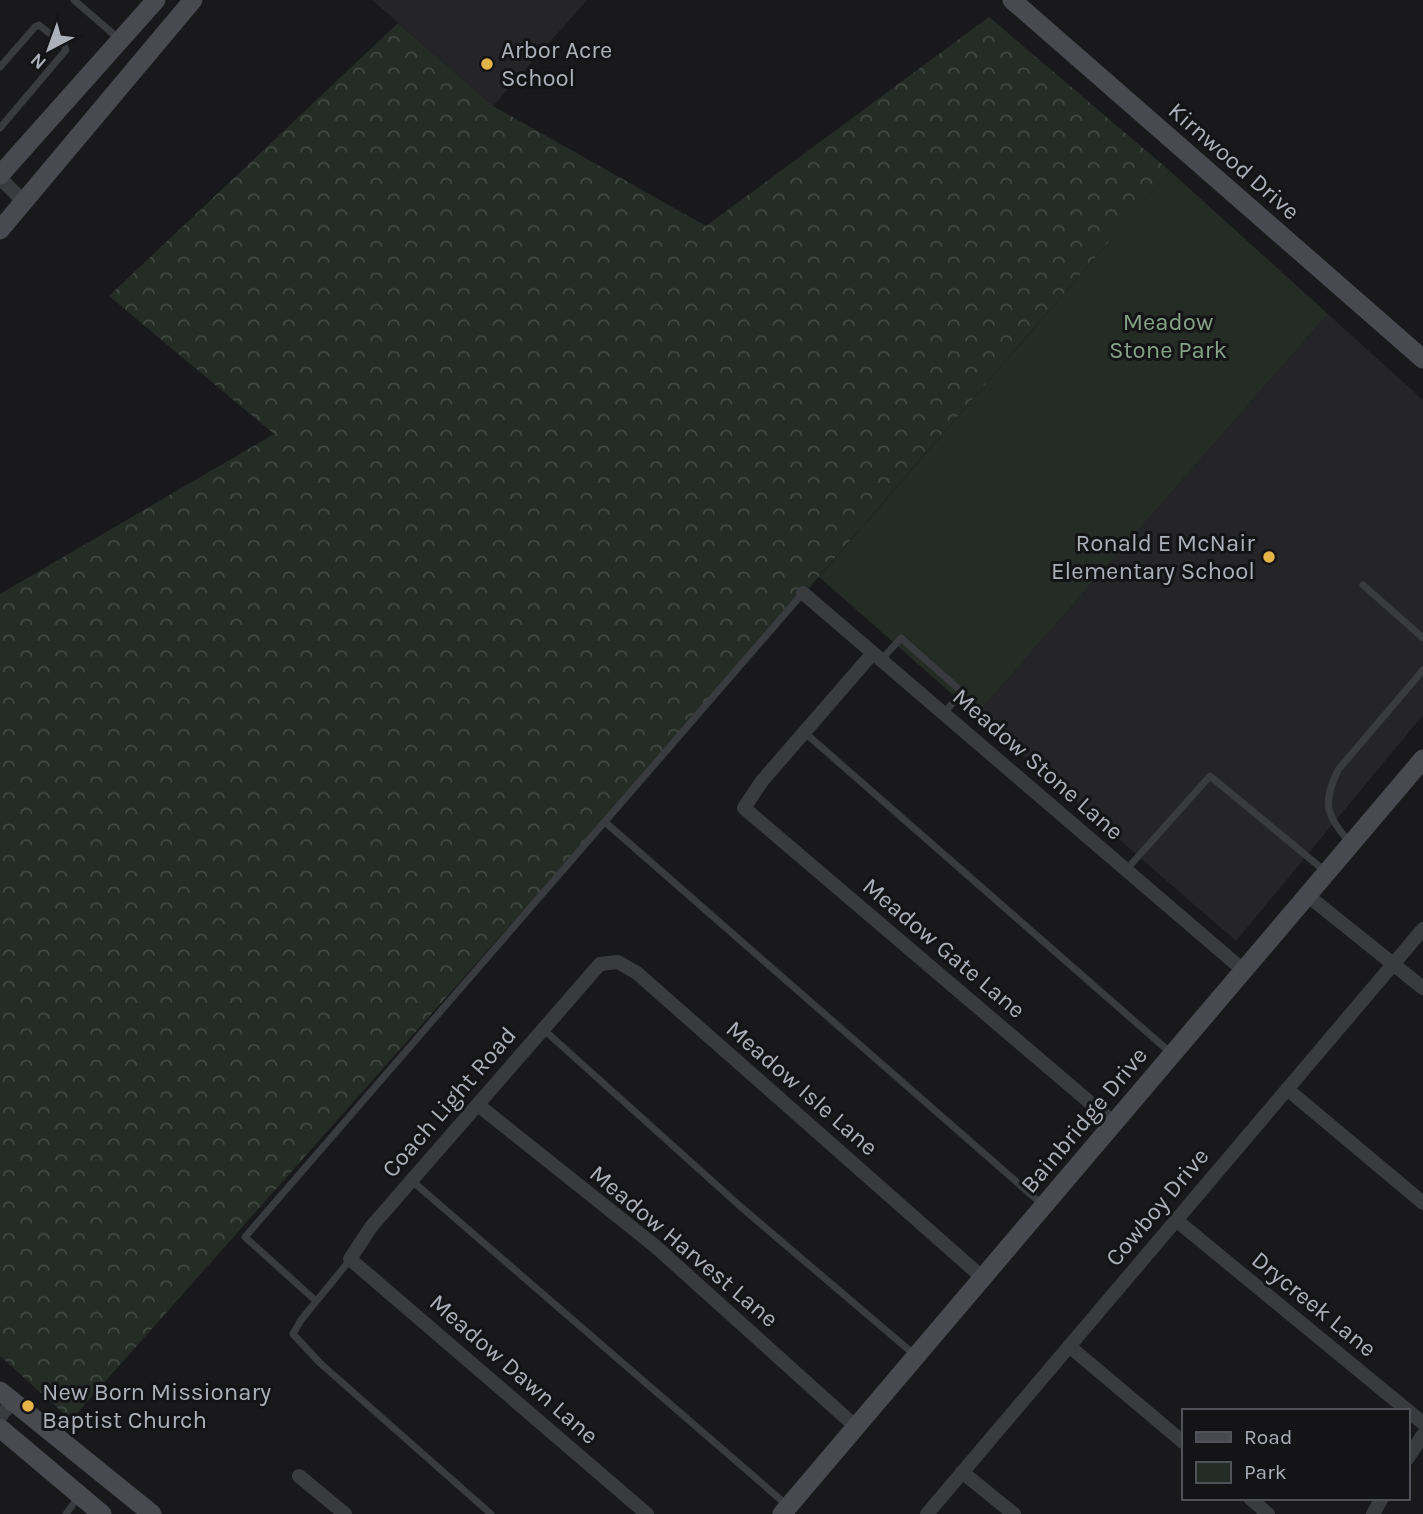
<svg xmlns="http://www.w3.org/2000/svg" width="1423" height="1514" font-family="Karla,sans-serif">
<defs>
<pattern id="forest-crowns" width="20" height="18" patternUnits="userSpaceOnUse" patternTransform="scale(1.75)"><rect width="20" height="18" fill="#252c26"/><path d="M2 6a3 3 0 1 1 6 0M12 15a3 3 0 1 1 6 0" fill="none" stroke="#424843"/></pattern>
</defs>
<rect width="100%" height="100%" fill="#19191b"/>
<!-- built -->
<g fill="#252528">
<polygon points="372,0 587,0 493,106"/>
<polygon points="1328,314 1423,400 1423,715 1236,941 976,715"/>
</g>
<!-- green -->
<polygon fill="#252c26" points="1170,171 1328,314 976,715 819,577"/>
<!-- forest -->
<polygon fill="url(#forest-crowns)" points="989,17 1170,171 789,611 71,1420 0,1356 0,594 274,434 109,296 398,23 493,106 706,226"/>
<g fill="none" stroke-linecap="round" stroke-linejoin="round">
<!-- lane -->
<g stroke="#3a3b3f" stroke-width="7">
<polyline points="74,0 118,38"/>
<polyline points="0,67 35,27 39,25 64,45 66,50 0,128"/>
<polyline points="1363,585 1423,638"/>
<polyline points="881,660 901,638 962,692 944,713"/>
<polyline points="804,732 1172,1054"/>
<polyline points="605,822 1043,1205"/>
<path d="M1349 842C1326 814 1322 804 1338 770L1423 670"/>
<polyline points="1126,870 1210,776 1326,872"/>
<polyline points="543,1029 741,1207 916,1356"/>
<polyline points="411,1180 788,1506"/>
<polyline points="350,1260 301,1320 293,1334 320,1363 491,1514"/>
<polyline points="316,1301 245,1237 803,593"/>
<polyline points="66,1514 79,1496"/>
</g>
<!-- street -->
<g stroke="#3a3b3f" stroke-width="14">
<polyline points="0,178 24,202"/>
<polyline points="803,593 1243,970"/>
<polyline points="873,653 762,781 744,808 1114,1123"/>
<polyline points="1307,895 1423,988"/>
<polyline points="1287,1089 1423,1203"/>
<polyline points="478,1105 655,1246 856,1427"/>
<polyline points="1176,1220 1423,1423"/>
<polyline points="1069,1346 1183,1442"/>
<polyline points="0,1417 12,1402"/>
<polyline points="1407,1459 1423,1435"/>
<polyline points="962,1472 1014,1514"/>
<polyline points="299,1476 345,1514"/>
<polyline points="1250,1498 1268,1514"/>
<polyline points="647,1514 350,1259 371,1227 600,964 618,962 637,973 983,1278"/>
<polyline points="927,1514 1423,929"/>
<polyline points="1373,1514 1382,1498"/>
</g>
<!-- secondary -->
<g stroke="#484a4f" stroke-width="19">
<polyline points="1012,0 1423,359"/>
<polyline points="0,175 156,0"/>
<polyline points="0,230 193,0"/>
<polyline points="0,1391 152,1514"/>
<polyline points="0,1428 102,1514"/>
<polyline points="782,1514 1423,759"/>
</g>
</g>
<!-- markers -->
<g fill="#e3b548" stroke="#141416" stroke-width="2.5">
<circle cx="487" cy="64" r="7"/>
<circle cx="1269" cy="557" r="7"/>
<circle cx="28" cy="1406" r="7"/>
</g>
<g text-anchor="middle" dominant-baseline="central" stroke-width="6" stroke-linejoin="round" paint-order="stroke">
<!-- poi labels -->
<g font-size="24" fill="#acb0b9" stroke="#141416" text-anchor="start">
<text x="501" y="50">Arbor Acre<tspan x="501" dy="28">School</tspan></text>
<text x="1255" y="543" text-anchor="end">Ronald E McNair<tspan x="1255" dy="28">Elementary School</tspan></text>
<text x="42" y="1392">New Born Missionary<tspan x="42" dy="28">Baptist Church</tspan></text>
</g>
<!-- street labels -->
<g font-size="24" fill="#acb0b9" stroke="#141416">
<text transform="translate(1234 161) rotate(41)">Kirnwood Drive</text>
<text transform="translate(1038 764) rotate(41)">Meadow Stone Lane</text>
<text transform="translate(944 948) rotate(40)">Meadow Gate Lane</text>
<text transform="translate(802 1088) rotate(41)">Meadow Isle Lane</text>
<text transform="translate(449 1102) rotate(-49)">Coach Light Road</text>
<text transform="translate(1084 1120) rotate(-50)">Bainbridge Drive</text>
<text transform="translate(1157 1207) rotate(-50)">Cowboy Drive</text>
<text transform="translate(684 1246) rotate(40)">Meadow Harvest Lane</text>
<text transform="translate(1314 1304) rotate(39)">Drycreek Lane</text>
<text transform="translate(514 1369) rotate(41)">Meadow Dawn Lane</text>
</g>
<!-- park labels -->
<g font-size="24" fill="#85a288" stroke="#141416">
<text x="1168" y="322">Meadow<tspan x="1168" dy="28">Stone Park</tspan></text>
</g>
</g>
<!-- legend -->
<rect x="1182" y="1409" width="228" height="91" fill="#141416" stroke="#515257" stroke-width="2"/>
<rect x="1196" y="1432" width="35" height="10" fill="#484a4f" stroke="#515257" stroke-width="2"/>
<text x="1244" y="1444" font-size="21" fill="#acb0b9">Road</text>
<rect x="1196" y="1462" width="35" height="21" fill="#252c26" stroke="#515257" stroke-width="2"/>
<text x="1244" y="1479" font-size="21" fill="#acb0b9">Park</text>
<!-- north arrow -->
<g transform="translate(49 49) rotate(221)" stroke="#141416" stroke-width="5" paint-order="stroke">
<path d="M0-5L12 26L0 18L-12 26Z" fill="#acb0b9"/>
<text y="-10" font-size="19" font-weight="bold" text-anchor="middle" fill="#acb0b9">N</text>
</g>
</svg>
